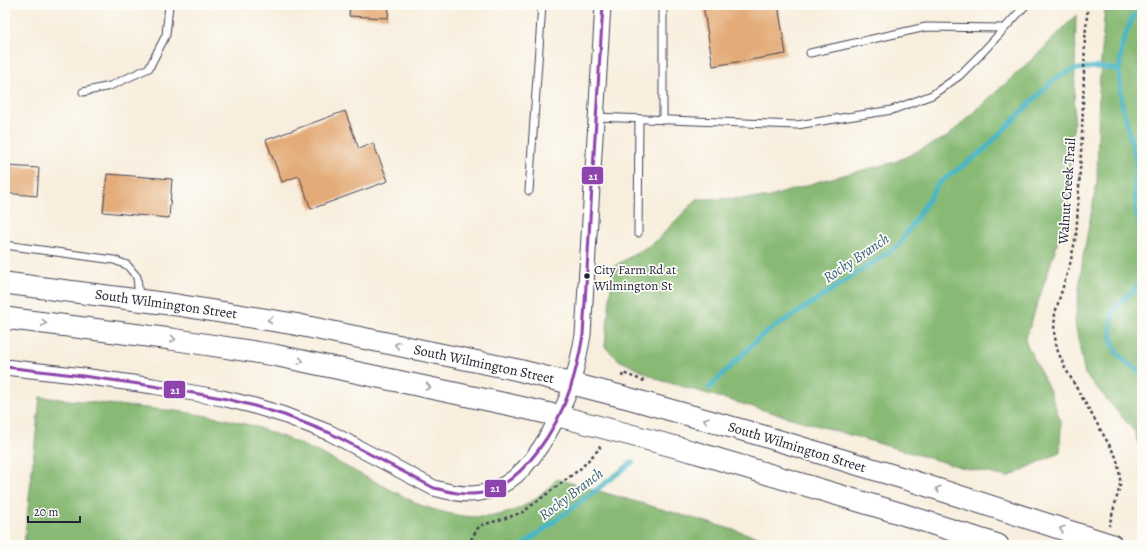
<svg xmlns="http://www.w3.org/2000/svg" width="1147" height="550" font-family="Alegreya,serif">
<rect width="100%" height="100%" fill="#fdfcf7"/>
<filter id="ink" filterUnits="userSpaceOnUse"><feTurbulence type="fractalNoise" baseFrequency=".025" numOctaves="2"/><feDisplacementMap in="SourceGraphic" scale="8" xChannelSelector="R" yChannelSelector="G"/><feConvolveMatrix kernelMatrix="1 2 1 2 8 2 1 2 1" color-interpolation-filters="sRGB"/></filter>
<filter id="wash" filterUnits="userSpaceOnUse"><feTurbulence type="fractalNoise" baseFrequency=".012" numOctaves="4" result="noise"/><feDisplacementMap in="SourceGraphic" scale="16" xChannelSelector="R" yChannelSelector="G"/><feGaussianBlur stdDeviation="0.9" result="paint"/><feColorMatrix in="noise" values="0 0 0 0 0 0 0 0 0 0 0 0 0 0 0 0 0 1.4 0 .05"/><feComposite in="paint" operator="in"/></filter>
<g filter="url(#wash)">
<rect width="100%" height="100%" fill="#f8eedd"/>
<!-- forest -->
<g fill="#88ba74" stroke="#556e58">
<polygon points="1105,5 1142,5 1142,457 1135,432 1085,374 1075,323 1083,257 1097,183 1099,90"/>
<polygon points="1076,15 1074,121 1067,214 1025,341 1049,389 1061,423 1060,452 1008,477 964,468 660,380 619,360 605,347 613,267 655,242 697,199 767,198 820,181 895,162 947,137 1042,50"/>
<path d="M40 397 184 412 225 419 253 426 281 436 314 450 420 505C474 524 516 524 557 479L786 545H24Z"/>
</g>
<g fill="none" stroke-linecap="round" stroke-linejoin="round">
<!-- stream -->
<g stroke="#4ab7c6" stroke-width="5">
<polyline points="1142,6 1132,19 1123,41 1119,70 1122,104 1136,160 1135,186 1136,209 1139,225 1142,230"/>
<path d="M1142 278C1139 282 1137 288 1133 291 1128 297 1120 301 1115 308 1111 313 1111 320 1111 326 1110 351 1121 361 1142 372"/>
<polyline points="709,388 761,336 829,292 899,245 939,183 983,151 1047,86 1061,75 1073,70 1086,68 1097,67 1119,70"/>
<polyline points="523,545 633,462"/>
</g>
</g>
<g id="blocks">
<!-- building -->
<g fill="#e3ab77">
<polygon points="350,5 389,5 388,18 349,16"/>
<polygon points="703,5 778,5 786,54 713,66"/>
<polygon points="345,111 359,149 373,143 388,181 311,209 299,176 282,182 266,140"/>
<polygon points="6,166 39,168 37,196 5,193"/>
<polygon points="107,174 172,179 169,218 103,212"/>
</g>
</g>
</g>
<g filter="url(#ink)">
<use href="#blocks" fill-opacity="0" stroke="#424153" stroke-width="1"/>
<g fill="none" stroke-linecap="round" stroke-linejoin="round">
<defs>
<g id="service">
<polyline points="663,5 663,120"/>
<polyline points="810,53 926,27 1004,28"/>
<polyline points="83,92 110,86 149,68 166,35 169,5"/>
<polyline points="596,117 797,125 892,110 932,95 959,76 979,56 1026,5"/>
<polyline points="529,191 542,5"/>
<polyline points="638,233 639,119"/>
<polyline points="5,245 114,260 127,265 137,277 139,298"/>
</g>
<path id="minor" d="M5 367 83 376 153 386 222 398 251 405 284 415 330 433 434 488C445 491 456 494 468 494 508 494 531 464 549 433 558 417 567 401 572 383 577 367 580 351 583 335L603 5"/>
<g id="secondary">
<polyline points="5,283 177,305 294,324 518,370 624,397 760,435 909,480 1112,545"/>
<polyline points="5,318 171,339 274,355 511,405 559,416 691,451 899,513 998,545"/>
</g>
</defs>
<!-- service casing -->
<use href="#service" stroke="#424153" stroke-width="9"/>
<!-- minor casing -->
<use href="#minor" stroke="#424153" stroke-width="17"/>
<!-- secondary casing -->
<use href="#secondary" stroke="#424153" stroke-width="23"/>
<!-- path -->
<g stroke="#424153" stroke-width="2.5" stroke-dasharray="3 3" stroke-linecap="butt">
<polyline points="1088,5 1085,38 1082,135 1077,222 1076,236 1070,264 1055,313 1054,331 1057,349 1064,366 1103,434 1116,457 1118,464 1120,477 1120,486 1109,526"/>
<polyline points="622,377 623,373 644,381"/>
<polyline points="468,545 477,529 482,525 503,519 523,512 580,469 600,448 599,445"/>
</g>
<!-- service -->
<use href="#service" stroke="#fff" stroke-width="7"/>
<!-- minor -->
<use href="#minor" stroke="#fff" stroke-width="15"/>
<!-- secondary -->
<use href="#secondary" stroke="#fff" stroke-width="21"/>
<defs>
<path id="bus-1" d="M5 367 83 376 153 386 222 398 251 405 284 415 330 433 434 488C450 492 466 496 482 493 524 484 558 426 570 389 576 371 580 353 583 335L603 5"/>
</defs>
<!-- bus-1 casing -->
<use href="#bus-1" stroke="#fdfcf7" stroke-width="6"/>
<!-- bus-1 -->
<use href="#bus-1" stroke="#8e44ad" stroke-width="3"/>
</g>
<!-- one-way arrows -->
<defs><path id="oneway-chevron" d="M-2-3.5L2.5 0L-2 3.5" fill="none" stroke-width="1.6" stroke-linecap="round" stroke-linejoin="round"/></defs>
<g stroke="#9c9ca7">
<use href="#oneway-chevron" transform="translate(270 320) rotate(-171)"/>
<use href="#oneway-chevron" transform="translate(44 323) rotate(7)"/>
<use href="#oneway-chevron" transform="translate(173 339) rotate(8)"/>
<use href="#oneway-chevron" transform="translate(397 345) rotate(-168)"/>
<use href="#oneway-chevron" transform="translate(301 361) rotate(12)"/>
<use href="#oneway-chevron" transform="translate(428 387) rotate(12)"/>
<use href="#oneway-chevron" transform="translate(706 420) rotate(-164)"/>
<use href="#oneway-chevron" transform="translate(938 489) rotate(-162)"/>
<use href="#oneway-chevron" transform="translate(1062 529) rotate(-162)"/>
</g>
</g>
<!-- markers -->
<circle fill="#22223b" stroke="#fdfcf7" stroke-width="1.5" cx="587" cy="276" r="3.5"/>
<g text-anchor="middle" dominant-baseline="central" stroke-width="3.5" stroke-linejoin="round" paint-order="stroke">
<!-- bus labels -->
<g font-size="13" fill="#22223b" stroke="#fdfcf7" text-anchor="start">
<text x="594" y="269">City Farm Rd at<tspan x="594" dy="16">Wilmington St</tspan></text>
</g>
<!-- street labels -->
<g font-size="14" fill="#22223b" stroke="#fdfcf7">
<text transform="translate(1067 191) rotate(-86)">Walnut Creek Trail</text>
<text transform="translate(166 304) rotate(8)">South Wilmington Street</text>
<text transform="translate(484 364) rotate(12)">South Wilmington Street</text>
<text transform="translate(797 447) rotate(17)">South Wilmington Street</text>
</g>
<!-- water labels -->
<g font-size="15" font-style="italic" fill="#325e73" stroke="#fdfcf7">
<text transform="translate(856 258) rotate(-34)">Rocky Branch</text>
<text transform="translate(571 494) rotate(-37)">Rocky Branch</text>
</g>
</g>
<g stroke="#fdfcf7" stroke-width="1.5">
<rect x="581" y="166" width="23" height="19" rx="4" fill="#8e44ad"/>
<rect x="163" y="380" width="23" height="19" rx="4" fill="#8e44ad"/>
<rect x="484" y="479" width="23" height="19" rx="4" fill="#8e44ad"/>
</g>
<g font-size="11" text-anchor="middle" font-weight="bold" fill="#fff">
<text x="593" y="180">21</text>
<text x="175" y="394">21</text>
<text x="495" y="492">21</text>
</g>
<!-- margin -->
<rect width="1147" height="550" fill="none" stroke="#fdfcf7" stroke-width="20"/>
<!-- scale -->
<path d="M28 516v6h52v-6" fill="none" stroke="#22223b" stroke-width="2"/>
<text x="34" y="516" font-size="12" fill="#22223b" stroke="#fdfcf7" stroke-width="3" paint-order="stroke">20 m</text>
</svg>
